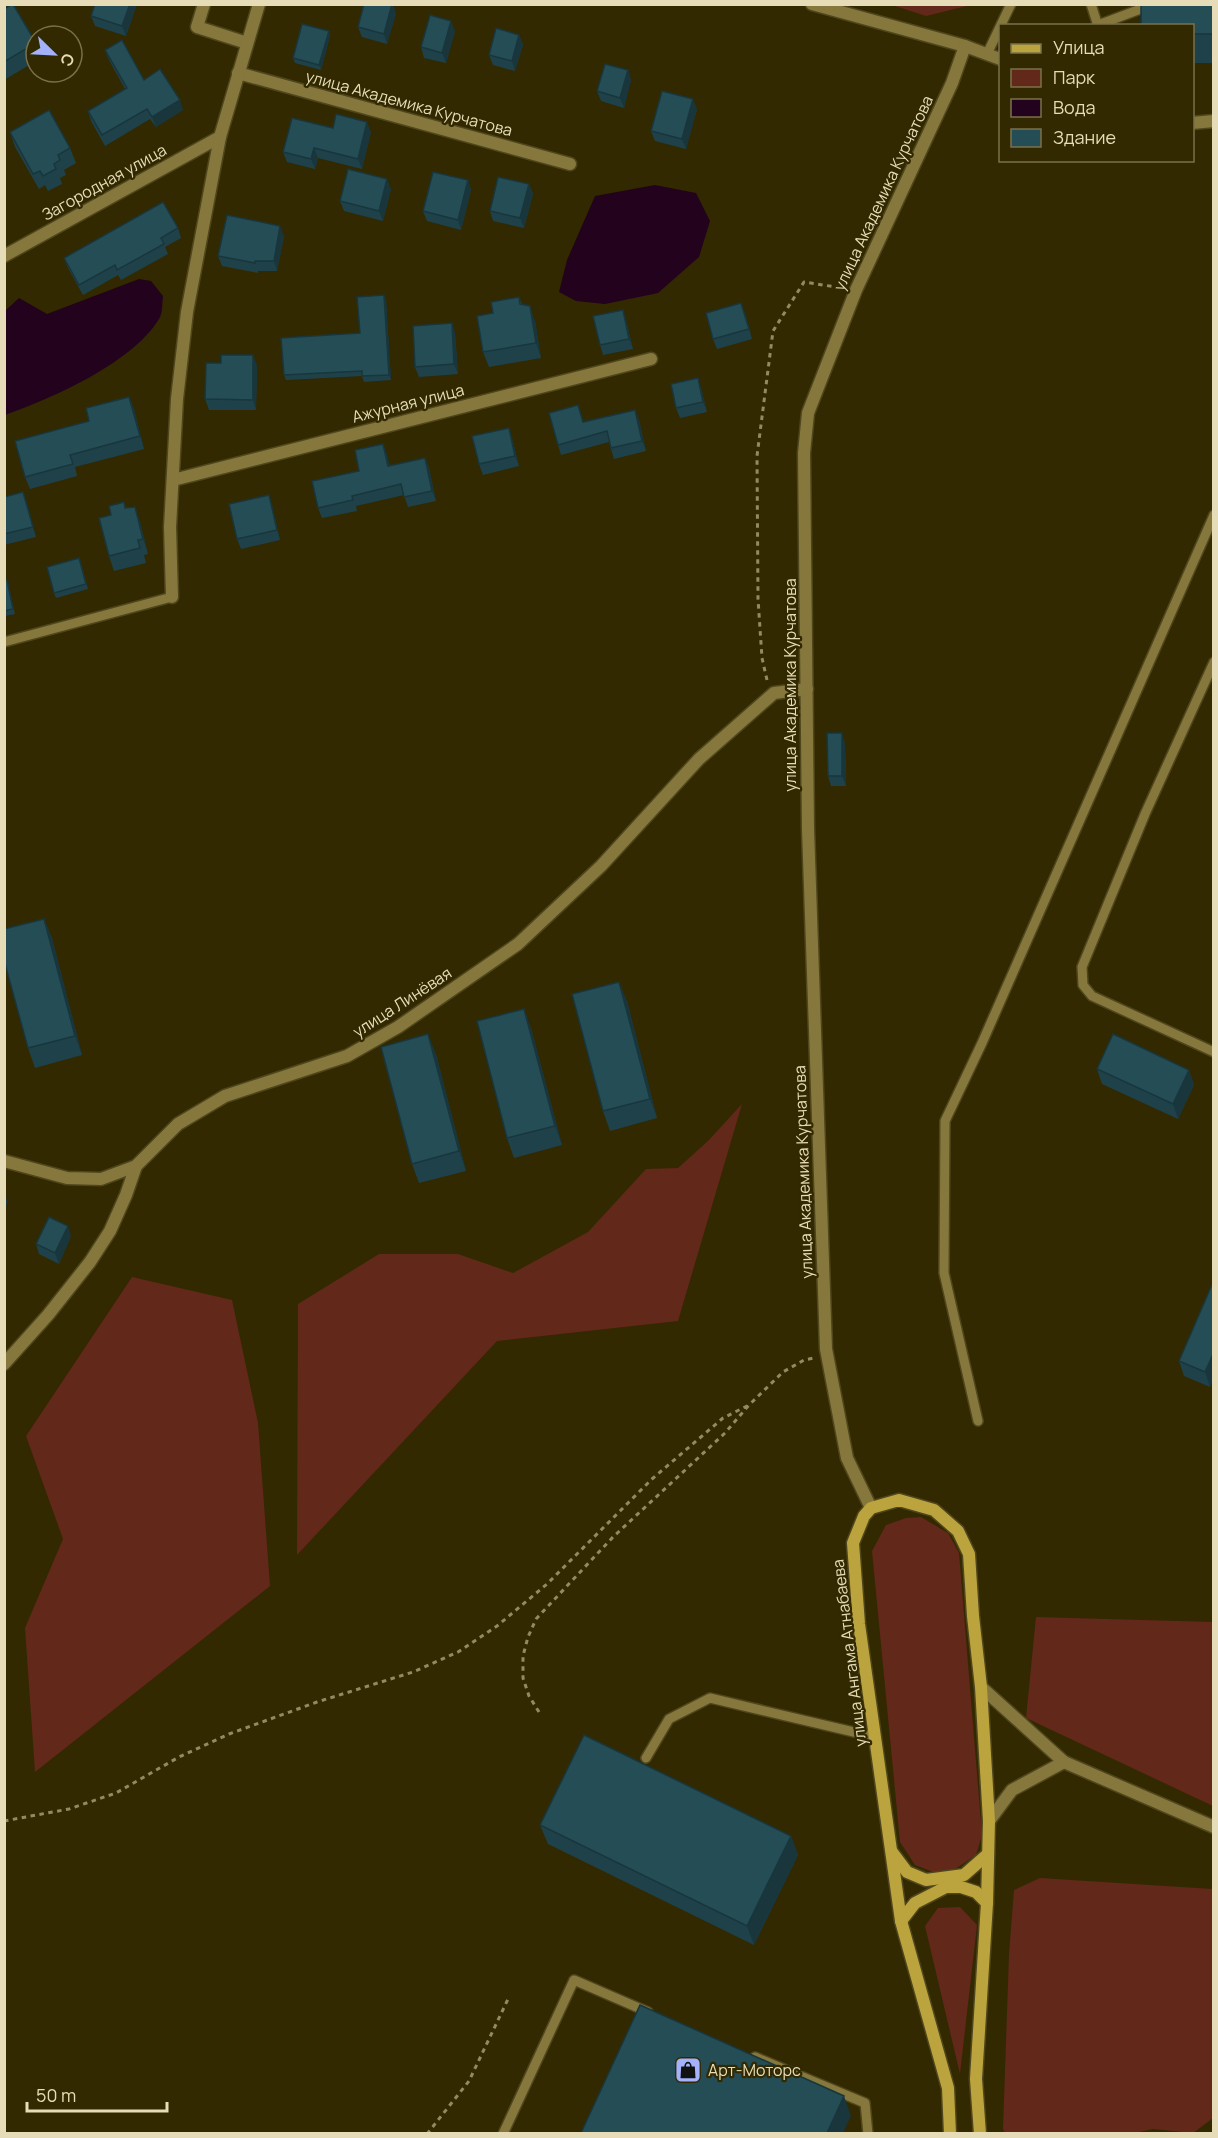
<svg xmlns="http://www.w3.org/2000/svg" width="1218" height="2138" font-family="Manrope,sans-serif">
<rect width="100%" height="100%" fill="#322900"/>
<!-- green -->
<g fill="#622819">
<polygon points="892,5 971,5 926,16"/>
<polygon points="742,1104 678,1321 497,1341 297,1555 298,1304 379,1254 458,1254 513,1273 588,1232 646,1169 678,1168 708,1141"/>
<polygon points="132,1277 232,1300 258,1423 270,1586 35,1772 25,1628 63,1539 26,1436"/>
<polygon points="921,1517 948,1533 959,1553 982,1835 976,1855 955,1869 936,1873 915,1865 900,1842 872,1551 886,1525 906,1518"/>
<polygon points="1036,1617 1213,1622 1213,1806 1026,1718"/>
<polygon points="1040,1878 1213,1889 1213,2118 1193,2133 1153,2129 1129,2134 1005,2133 1003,2129 1009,1954 1014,1890"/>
<polygon points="960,1907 977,1925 960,2074 925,1926 938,1908"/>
</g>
<!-- water -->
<g fill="#22021c">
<polygon points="655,185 696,193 710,221 699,257 658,293 605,304 576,301 559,292 567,260 595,196"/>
<path d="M139 279 151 281 163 296C162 303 163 313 159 319 132 363 53 398 5 415V311L19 298 47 314Z"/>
</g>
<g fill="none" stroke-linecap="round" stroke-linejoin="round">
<defs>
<g id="lane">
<polyline points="1091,4 1098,26"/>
<polyline points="1098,25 1154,4"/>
<polyline points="987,54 1011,4"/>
<polyline points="4,642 172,597"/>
<polyline points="1214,662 1145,814 1082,967 1083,985 1092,996 1214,1052"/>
<polyline points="978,1421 944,1273 945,1121 982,1043 1214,515"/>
<polyline points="646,1758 669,1719 710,1698 875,1737"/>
<polyline points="755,2057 865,2103 868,2134"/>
<polyline points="503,2134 574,1980 648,2012"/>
</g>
<g id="street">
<polyline points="204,4 197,27 247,43"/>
<polyline points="812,4 965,46 952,83 856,290 808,413 804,453 808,829 826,1349 847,1458 871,1508"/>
<polyline points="965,46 1000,59"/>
<polyline points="238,73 570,164"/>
<polyline points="1192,123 1214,121"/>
<polyline points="4,256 220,137"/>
<polyline points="173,480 651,359"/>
<polyline points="172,597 170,527 177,399 187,312 220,137 259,4"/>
<polyline points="4,1161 67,1178 101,1179 136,1166"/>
<polyline points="4,1364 48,1315 90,1262 110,1231 126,1195 136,1166 178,1124 225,1096 347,1056 398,1027 518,944 601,866 699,759 774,693 807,689"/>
<polyline points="981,1687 1064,1762 1214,1827"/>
<polyline points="989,1821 1012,1790 1064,1762"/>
</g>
<g id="secondary">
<polyline points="892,1852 907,1872 926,1880 964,1875 988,1854"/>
<polyline points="901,1921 915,1903 946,1887 961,1887 976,1892 987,1903"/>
<polyline points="950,2134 948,2088 901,1921 859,1624 853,1543 864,1516 871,1508 899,1500 934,1510 958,1531 969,1554 973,1616 981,1687 989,1821 987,1903 976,2079 980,2134"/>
</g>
</defs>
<!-- lane casing -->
<use href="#lane" stroke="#4f461d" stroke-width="12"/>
<!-- street casing -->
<use href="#street" stroke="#4f461d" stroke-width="15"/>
<!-- secondary casing -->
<use href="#secondary" stroke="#4f461d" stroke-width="15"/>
<!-- path -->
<g stroke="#938a63" stroke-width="3" stroke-dasharray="4.5 4.5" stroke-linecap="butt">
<polyline points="767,680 762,658 758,599 757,456 773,331 804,282 842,288"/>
<polyline points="539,1712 529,1696 523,1678 523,1656 528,1637 536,1619 613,1537 725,1433 749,1405 783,1372 804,1360 814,1358"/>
<polyline points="4,1821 69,1809 116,1793 179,1757 229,1734 317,1702 413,1672 458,1652 497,1626 547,1584 652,1479 723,1418 749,1405"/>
<polyline points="427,2134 469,2081 509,1997"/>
</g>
<!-- lane -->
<use href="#lane" stroke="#86773c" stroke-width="9"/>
<!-- street -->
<use href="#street" stroke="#86773c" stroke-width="12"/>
<!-- secondary -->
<use href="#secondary" stroke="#bba33d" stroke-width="12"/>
</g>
<!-- wall -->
<g fill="#1f424a">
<polygon points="95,4 137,4 126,36 95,26 91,16"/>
<polygon points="1214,4 1214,63 1192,63 1192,26"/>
<polygon points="4,9 36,43 36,61 4,80"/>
<polygon points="396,13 387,44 362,37 358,27"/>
<polygon points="329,31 330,36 321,70 295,63 293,58"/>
<polygon points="455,31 446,63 424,58 421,47"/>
<polygon points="519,35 523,45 515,71 493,65 489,55"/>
<polygon points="105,50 183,110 156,127 150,119 105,146 91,121 88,111 125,89 109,60"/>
<polygon points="628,70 631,80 624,108 601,101 597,91"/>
<polygon points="697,109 686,149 655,141 651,131"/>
<polygon points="333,128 371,132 362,169 318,158 315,169 287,162 283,152"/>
<polygon points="10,132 70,148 76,163 64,170 66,175 60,178 62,184 48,191 45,185 39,189 15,147"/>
<polygon points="468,180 471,190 461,230 427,221 423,211"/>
<polygon points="529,184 533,194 524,228 493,221 490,211"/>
<polygon points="391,189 383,221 344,211 340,201"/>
<polygon points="178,228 181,238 165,247 168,254 121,280 118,275 83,295 68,268 64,258"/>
<polygon points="284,236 277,271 258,271 258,273 222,266 218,256"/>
<polygon points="384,295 386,300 391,380 364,382 362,376 286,380 284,375 360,333"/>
<polygon points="519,297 522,304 535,321 541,358 489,367 483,352 493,313"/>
<polygon points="745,313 752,339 717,349 713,339"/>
<polygon points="626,320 633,349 603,355 600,345"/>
<polygon points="452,323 455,333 458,374 419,377 415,367"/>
<polygon points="257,365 256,410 209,410 205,399"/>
<polygon points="701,388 707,412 680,418 676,408"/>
<polygon points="129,397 134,409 144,449 75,467 77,476 30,489 25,477 89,421"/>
<polygon points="581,415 583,422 639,420 646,451 614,459 609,442 561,455 558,445"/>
<polygon points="512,438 519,466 483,475 479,464"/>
<polygon points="383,444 390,466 425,458 429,468 436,501 408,507 404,495 356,506 357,511 322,518 318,508 359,471"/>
<polygon points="23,492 36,537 4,545 4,497"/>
<polygon points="124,502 126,508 140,522 148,554 144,555 146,563 114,571 109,556 111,515"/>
<polygon points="272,505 280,540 241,549 237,539"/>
<polygon points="81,563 88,589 56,598 54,593"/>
<polygon points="7,580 15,614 4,616 4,581"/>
<polygon points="845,743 846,786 831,786 828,776"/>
<polygon points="44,919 52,938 82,1055 35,1068 28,1048"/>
<polygon points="627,1001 657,1118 610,1131 603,1111"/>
<polygon points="531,1028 562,1145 514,1158 507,1138"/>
<polygon points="436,1054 466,1171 419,1183 412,1164"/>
<polygon points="1097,1069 1189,1070 1194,1085 1178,1119 1102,1084"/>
<polygon points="71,1236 59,1264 39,1254 36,1244"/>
<polygon points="1214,1280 1210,1387 1184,1376 1179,1361"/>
<polygon points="540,1825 791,1836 798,1855 754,1945 548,1844"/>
</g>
<!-- shaded-wall -->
<g fill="#19363c">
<polygon points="130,4 137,4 126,36 122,26"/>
<polygon points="392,4 393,4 396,13 387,44 384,34"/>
<polygon points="451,21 455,31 446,63 442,53"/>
<polygon points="329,31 330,36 321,70 319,65"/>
<polygon points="519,35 523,45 515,71 512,61"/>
<polygon points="628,70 631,80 624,108 620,98"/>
<polygon points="693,99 697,109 686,149 682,139"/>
<polygon points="180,100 183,110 156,127 152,117"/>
<polygon points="367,122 371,132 362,169 358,159"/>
<polygon points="314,148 318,158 315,169 311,159"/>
<polygon points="387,179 391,189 383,221 379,211"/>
<polygon points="468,180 471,190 461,230 458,220"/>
<polygon points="529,184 533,194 524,228 520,218"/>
<polygon points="280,226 284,236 277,271 274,261"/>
<polygon points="384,295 386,300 391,380 389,375"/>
<polygon points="741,303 745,313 752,339 749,329"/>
<polygon points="530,306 535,321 541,358 536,343"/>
<polygon points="623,310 626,320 633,349 629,339"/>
<polygon points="452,323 455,333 458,374 454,364"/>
<polygon points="253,355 257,365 256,410 253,400"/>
<polygon points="698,378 701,388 707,412 703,402"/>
<polygon points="129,397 134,409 144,449 140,436"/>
<polygon points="635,410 639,420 646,451 642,441"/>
<polygon points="509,428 512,438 519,466 515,456"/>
<polygon points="383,444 387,454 392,476 388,466"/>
<polygon points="425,458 429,468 436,501 432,491"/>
<polygon points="23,492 27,502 36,537 33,527"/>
<polygon points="269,495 272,505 280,540 277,530"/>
<polygon points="135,507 140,522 148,554 143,539"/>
<polygon points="842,733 845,743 846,786 842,776"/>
<polygon points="44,919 52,938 82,1055 75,1036"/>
<polygon points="619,982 627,1001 657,1118 650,1099"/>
<polygon points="524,1009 531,1028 562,1145 555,1126"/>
<polygon points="428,1034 436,1054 466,1171 459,1151"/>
<polygon points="1189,1070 1194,1085 1178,1119 1173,1104"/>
<polygon points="4,1192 8,1202 4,1210"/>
<polygon points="68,1226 71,1236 59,1264 55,1253"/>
<polygon points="1214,1352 1214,1380 1210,1387 1205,1372"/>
<polygon points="791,1836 798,1855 754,1945 747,1926"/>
<polygon points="844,2096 851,2116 843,2133 827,2133"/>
</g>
<!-- building -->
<g fill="#244d56" stroke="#19363c" stroke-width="1.5">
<polygon points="12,4 13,4 36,43 4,62 4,9"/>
<polygon points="95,4 130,4 122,26 91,16"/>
<polygon points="364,4 392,4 384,34 358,27"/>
<polygon points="1141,4 1214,4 1214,34 1192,34 1192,26 1141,26"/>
<polygon points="430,15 451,21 442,53 421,47"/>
<polygon points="302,24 329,31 319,65 293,58"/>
<polygon points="496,28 519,35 512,61 489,55"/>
<polygon points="122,40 144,80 160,69 180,100 152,117 147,109 102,135 88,111 127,88 105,50"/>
<polygon points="605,64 628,70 620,98 597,91"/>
<polygon points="662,91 693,99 682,139 651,131"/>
<polygon points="49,110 70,148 58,155 60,160 54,164 56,169 43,176 40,171 33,174 10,132"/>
<polygon points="336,114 367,122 358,159 314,148 311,159 283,152 292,118 333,128"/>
<polygon points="348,169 387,179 379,211 340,201"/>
<polygon points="433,172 468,180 458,220 423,211"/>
<polygon points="498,177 529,184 520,218 490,211"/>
<polygon points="163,202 178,228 161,238 164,244 117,270 115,265 79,285 64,258"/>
<polygon points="227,215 280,226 274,261 255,261 255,263 218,256"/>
<polygon points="384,295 389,375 362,376 362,371 284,375 281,338 360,333 357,297"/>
<polygon points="519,297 520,304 530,306 536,343 483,352 477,316 493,313 491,302"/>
<polygon points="741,303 749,329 713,339 706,313"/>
<polygon points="623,310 629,339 600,345 593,316"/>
<polygon points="452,323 454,364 415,367 413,326"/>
<polygon points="221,355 253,355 253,400 205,399 206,363 221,363"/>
<polygon points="698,378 703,402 676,408 671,384"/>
<polygon points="129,397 140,436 70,455 73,464 25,477 15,441 89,421 86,408"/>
<polygon points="578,405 583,422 635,410 642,441 611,448 607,431 558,445 549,413"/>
<polygon points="509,428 515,456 479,464 472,436"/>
<polygon points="383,444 388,466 425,458 432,491 404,497 401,484 352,496 353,500 318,508 312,481 359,471 355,450"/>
<polygon points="23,492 33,527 4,534 4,497"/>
<polygon points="269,495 277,530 237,539 229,504"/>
<polygon points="124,502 125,508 135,507 143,539 138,540 140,548 109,556 99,518 111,515 109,506"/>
<polygon points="79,558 86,584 54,593 47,567"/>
<polygon points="7,580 13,609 4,611 4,581"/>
<polygon points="827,733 842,733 842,776 828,776"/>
<polygon points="44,919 75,1036 28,1048 4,960 4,929"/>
<polygon points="619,982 650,1099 603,1111 572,994"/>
<polygon points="524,1009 555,1126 507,1138 477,1021"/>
<polygon points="428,1034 459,1151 412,1164 381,1047"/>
<polygon points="1113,1034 1189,1070 1173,1104 1097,1069"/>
<polygon points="49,1217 68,1226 55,1253 36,1244"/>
<polygon points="1214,1280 1214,1352 1205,1372 1179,1361"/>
<polygon points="584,1735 791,1836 747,1926 540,1825"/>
<polygon points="640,2005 844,2096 827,2133 581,2133"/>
</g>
<!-- icons -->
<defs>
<symbol id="shop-square" viewBox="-11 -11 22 22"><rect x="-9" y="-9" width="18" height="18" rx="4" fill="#a4b2fc" stroke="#322900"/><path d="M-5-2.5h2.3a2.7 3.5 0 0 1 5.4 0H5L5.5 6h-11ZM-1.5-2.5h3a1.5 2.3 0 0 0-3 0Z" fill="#111"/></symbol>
</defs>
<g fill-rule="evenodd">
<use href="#shop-square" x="673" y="2055" width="30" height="30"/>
</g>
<g text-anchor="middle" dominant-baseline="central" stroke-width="4.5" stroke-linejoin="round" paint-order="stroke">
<!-- street labels -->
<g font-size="16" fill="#e6ddb8" stroke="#322900">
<text transform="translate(409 103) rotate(15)">улица Академика Курчатова</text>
<text transform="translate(104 182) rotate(-29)">Загородная улица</text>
<text transform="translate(883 193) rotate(-65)">улица Академика Курчатова</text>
<text transform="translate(408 403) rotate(-14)">Ажурная улица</text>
<text transform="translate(790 685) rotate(-90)">улица Академика Курчатова</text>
<text transform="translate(402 1002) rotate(-33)">улица Линёвая</text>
<text transform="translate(803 1172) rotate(-92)">улица Академика Курчатова</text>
<text transform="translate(849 1653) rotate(-97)">улица Ангама Атнабаева</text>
</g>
<!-- poi labels -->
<g font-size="16" fill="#e6ddb8" stroke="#322900" text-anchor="start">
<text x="708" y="2070">Арт-Моторс</text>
</g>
</g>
<!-- border -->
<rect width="1218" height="2138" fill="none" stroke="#e6ddb8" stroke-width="12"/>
<!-- legend -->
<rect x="999" y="24" width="195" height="138" fill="#322900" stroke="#7a714a" stroke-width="1.5"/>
<rect x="1011" y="44" width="30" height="9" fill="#bba33d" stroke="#7a714a" stroke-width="1.5"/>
<text x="1053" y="54" font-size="18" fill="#e6ddb8">Улица</text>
<rect x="1011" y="69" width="30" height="18" fill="#622819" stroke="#7a714a" stroke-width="1.5"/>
<text x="1053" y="84" font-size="18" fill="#e6ddb8">Парк</text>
<rect x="1011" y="99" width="30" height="18" fill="#22021c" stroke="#7a714a" stroke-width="1.5"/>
<text x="1053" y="114" font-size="18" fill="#e6ddb8">Вода</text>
<rect x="1011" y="129" width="30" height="18" fill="#244d56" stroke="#7a714a" stroke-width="1.5"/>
<text x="1053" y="144" font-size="18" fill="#e6ddb8">Здание</text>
<!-- north arrow -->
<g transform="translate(54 54) rotate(114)"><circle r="28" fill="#322900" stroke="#7a714a" stroke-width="1.5"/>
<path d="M0-4.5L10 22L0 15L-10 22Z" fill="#a4b2fc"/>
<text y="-9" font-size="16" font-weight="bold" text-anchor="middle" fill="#e6ddb8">С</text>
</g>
<!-- scale -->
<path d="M27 2102v9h140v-9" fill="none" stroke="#e6ddb8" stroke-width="3"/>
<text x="36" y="2102" font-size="18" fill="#e6ddb8" stroke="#322900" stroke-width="4.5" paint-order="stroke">50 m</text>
</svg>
